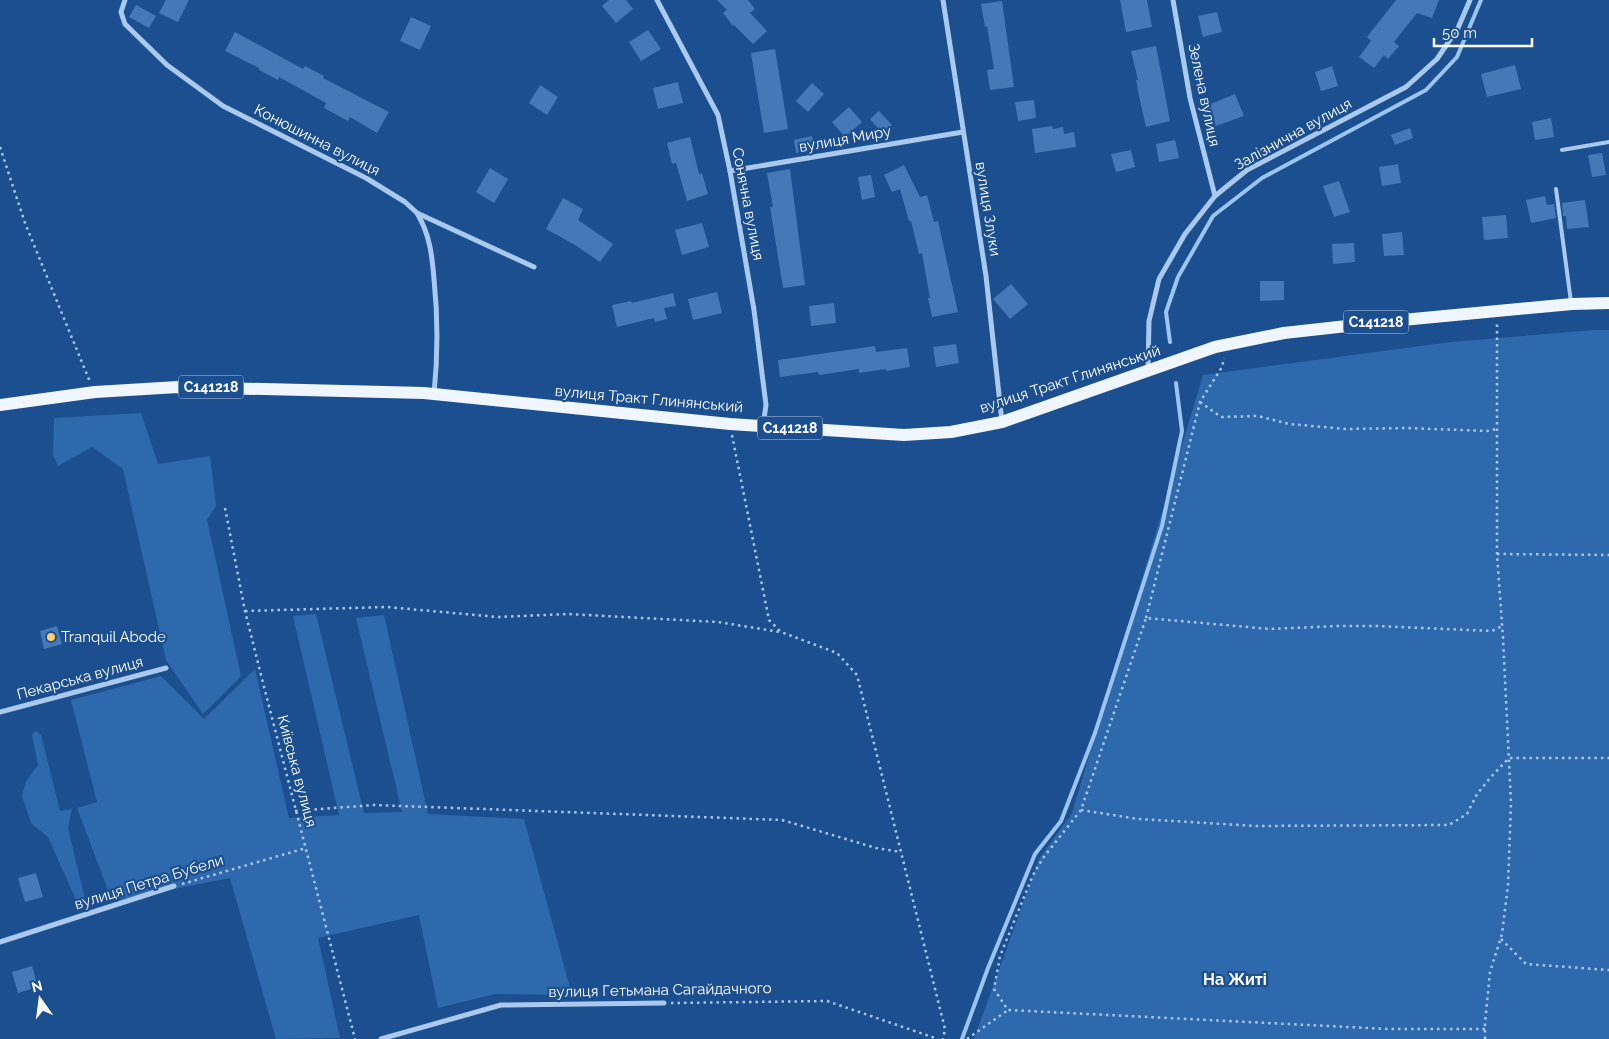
<svg xmlns="http://www.w3.org/2000/svg" width="1609" height="1039" font-family="Raleway,sans-serif">
<rect width="100%" height="100%" fill="#1b4f8f"/>
<!-- green -->
<g fill="#2e69ad">
<polygon points="1593,330 1609,330 1609,1039 974,1039 1039,859 1072,813 1203,375 1451,342"/>
<polygon points="141,413 158,464 210,456 216,506 207,520 241,676 203,714 166,660 123,469 92,447 58,466 53,455 54,418"/>
<polygon points="316,614 364,813 402,812 356,618 384,615 428,814 524,819 572,995 495,994 438,1008 419,915 318,938 340,1038 276,1039 230,878 112,901 77,808 97,802 71,700 161,676 204,719 255,669 289,818 339,815 293,616"/>
<polygon points="36,731 41,735 60,811 72,809 68,828 85,899 77,902 48,837 31,823 22,796 26,781 38,765 32,735"/>
</g>
<g fill="none" stroke-linecap="round" stroke-linejoin="round">
<!-- stream -->
<g stroke="#9cc4f0" stroke-width="4">
<polyline points="1170,342 1166,312 1178,277 1213,216 1262,178 1426,90 1457,57 1481,0"/>
<polyline points="962,1039 988,968 1035,854 1061,821 1095,733 1162,526 1182,431 1176,383"/>
</g>
</g>
<!-- building -->
<g fill="#4478b7">
<polygon points="166,0 189,0 178,22 159,13"/>
<polygon points="609,0 626,0 633,9 616,23 602,6"/>
<polygon points="717,0 748,0 755,9 750,13 767,31 753,44 734,25 733,26 723,13 727,10"/>
<polygon points="1120,0 1147,0 1152,27 1126,32"/>
<polygon points="1396,0 1439,0 1432,18 1417,13 1394,42 1399,46 1388,59 1384,55 1374,68 1359,57 1371,41 1367,37"/>
<polygon points="1002,1 1014,87 990,90 987,70 994,69 987,26 985,27 981,4"/>
<polygon points="136,5 156,16 149,28 129,17"/>
<polygon points="1217,12 1222,32 1203,37 1198,16"/>
<polygon points="411,17 431,26 420,50 400,41"/>
<polygon points="648,30 661,49 641,61 629,42"/>
<polygon points="235,32 303,69 305,66 324,76 323,78 389,112 377,133 350,117 348,121 324,108 326,103 279,77 278,80 259,70 259,68 225,51"/>
<polygon points="1156,46 1170,121 1146,127 1139,96 1136,80 1138,80 1131,51"/>
<polygon points="775,49 788,129 764,133 751,53"/>
<polygon points="1515,65 1521,89 1487,97 1481,74"/>
<polygon points="1332,66 1338,86 1321,91 1315,72"/>
<polygon points="678,82 683,103 658,109 653,88"/>
<polygon points="812,83 824,94 808,112 796,101"/>
<polygon points="540,85 558,97 547,115 529,103"/>
<polygon points="1235,94 1244,116 1216,126 1208,105"/>
<polygon points="1034,100 1036,118 1018,121 1015,102"/>
<polygon points="849,107 862,122 845,137 832,122"/>
<polygon points="879,111 892,125 882,133 870,119"/>
<polygon points="1551,118 1554,137 1535,140 1532,122"/>
<polygon points="1052,126 1053,129 1063,127 1064,134 1074,132 1076,147 1035,153 1032,129"/>
<polygon points="1410,128 1413,138 1395,145 1391,135"/>
<polygon points="812,136 815,149 796,153 794,140"/>
<polygon points="690,137 699,174 702,173 708,194 687,201 676,163 672,164 667,143"/>
<polygon points="1175,140 1179,158 1159,162 1156,144"/>
<polygon points="1131,150 1135,167 1116,172 1111,154"/>
<polygon points="1602,153 1606,175 1592,177 1588,155"/>
<polygon points="1398,164 1401,183 1382,186 1379,167"/>
<polygon points="904,165 920,197 927,195 934,222 938,221 958,312 932,317 928,298 930,298 922,253 919,254 911,221 909,221 900,189 892,192 884,175"/>
<polygon points="490,168 508,179 494,203 476,192"/>
<polygon points="790,169 805,285 783,288 770,207 773,207 767,173"/>
<polygon points="871,175 875,197 862,200 858,177"/>
<polygon points="1339,181 1350,212 1334,217 1323,186"/>
<polygon points="1545,196 1547,205 1554,204 1556,218 1531,223 1526,200"/>
<polygon points="563,198 583,209 578,220 613,244 600,262 575,245 546,229"/>
<polygon points="1585,200 1589,227 1567,229 1566,216 1563,216 1562,203"/>
<polygon points="1506,215 1508,238 1484,240 1482,217"/>
<polygon points="702,223 709,247 682,255 675,230"/>
<polygon points="1402,232 1404,255 1384,256 1382,234"/>
<polygon points="1354,243 1355,262 1333,264 1332,244"/>
<polygon points="1260,281 1284,281 1284,300 1260,301"/>
<polygon points="1011,284 1028,304 1010,319 993,299"/>
<polygon points="717,292 722,313 693,320 688,299"/>
<polygon points="673,293 676,306 664,308 667,319 655,322 654,318 617,327 612,305 631,301 632,303"/>
<polygon points="834,303 836,323 811,326 809,306"/>
<polygon points="956,344 959,363 936,367 933,347"/>
<polygon points="875,346 876,352 907,348 910,367 886,371 886,369 859,373 859,369 819,375 818,372 780,377 778,360"/>
<polygon points="57,626 62,644 44,649 40,631"/>
<polygon points="36,873 43,897 25,902 18,878"/>
<polygon points="32,966 38,987 18,993 12,972"/>
</g>
<g fill="none" stroke-linecap="round" stroke-linejoin="round">
<!-- path -->
<g stroke="#a9c9ee" stroke-width="2.5" stroke-dasharray="2.5 4" stroke-linecap="butt">
<polyline points="0,147 25,223 90,382"/>
<polyline points="1200,402 1221,417 1258,416 1289,424 1346,429 1406,428 1487,431 1497,429"/>
<polyline points="732,435 769,620 781,632 837,653 857,675 945,1029 943,1039"/>
<polyline points="225,508 245,611 263,683 355,1039"/>
<polyline points="1497,554 1609,555"/>
<polyline points="245,611 387,607 498,617 568,614 718,622 780,632"/>
<polyline points="1146,618 1200,402 1222,367 1224,358"/>
<polyline points="1081,810 1138,819 1257,826 1449,825 1467,814 1477,794 1491,777 1509,758 1609,758"/>
<polyline points="295,811 374,805 782,820 876,848 901,852"/>
<polyline points="182,884 306,848"/>
<polyline points="1501,939 1526,964 1609,970"/>
<polyline points="671,1003 827,1001 938,1039"/>
<polyline points="1485,1029 1388,1029 1008,1010 994,989 1000,956 1033,875 1043,858 1081,810 1146,618 1270,629 1338,626 1376,626 1492,631 1502,626"/>
<polyline points="967,1039 1008,1010"/>
<polyline points="1485,1039 1485,1023 1490,972 1502,934 1508,885 1511,803 1503,638 1497,554 1497,324"/>
</g>
<!-- service -->
<g stroke="#a9c9ee" stroke-width="4">
<polyline points="1562,150 1609,142"/>
<polyline points="1556,189 1571,302"/>
</g>
<!-- minor -->
<g stroke="#a9c9ee" stroke-width="5">
<polyline points="125,0 121,12 125,24 167,65 223,106 366,178 405,202 417,213 534,267"/>
<polyline points="657,0 718,115 730,171 754,310 766,405 763,426"/>
<polyline points="943,0 986,276 1002,422"/>
<polyline points="1173,0 1190,98 1215,196"/>
<polyline points="730,171 963,132"/>
<path d="M417 213C430 235 432 255 434 279 438 318 438 355 434 394"/>
<polyline points="1148,370 1149,321 1159,279 1185,234 1215,196 1247,170 1406,87 1437,59 1458,28 1470,0"/>
<polyline points="0,712 166,668"/>
<polyline points="0,942 174,886"/>
<polyline points="381,1039 501,1005 664,1003"/>
</g>
<!-- primary -->
<polyline stroke="#f0f6ff" stroke-width="12" points="0,405 95,392 178,387 424,393 730,424 904,435 951,432 1002,422 1215,347 1284,333 1392,321 1572,304 1609,303"/>
</g>
<!-- markers -->
<circle fill="#ffd166" stroke="#1b4f8f" stroke-width="2" cx="51" cy="637" r="5"/>
<g text-anchor="middle" dominant-baseline="central" stroke-width="4.5" stroke-linejoin="round" paint-order="stroke">
<!-- shield labels -->
<g fill="#1b4f8f" stroke="#bbcadd" stroke-width="1">
<rect x="1343.5" y="310.5" width="65" height="23" rx="4"/>
<rect x="178.5" y="375.5" width="65" height="23" rx="4"/>
<rect x="757.5" y="416.5" width="65" height="23" rx="4"/>
</g>
<g font-size="14" font-weight="bold" fill="#fff">
<text x="1376" y="322">С141218</text>
<text x="211" y="387">С141218</text>
<text x="790" y="428">С141218</text>
</g>
<!-- street labels -->
<g font-size="15" fill="#fff" stroke="#1b4f8f">
<text transform="translate(1204 95) rotate(78)">Зелена вулиця</text>
<text transform="translate(1293 134) rotate(-29)">Залізнична вулиця</text>
<text transform="translate(845 139) rotate(-10)">вулиця Миру</text>
<text transform="translate(317 140) rotate(27)">Конюшинна вулиця</text>
<text transform="translate(748 204) rotate(79)">Сонячна вулиця</text>
<text transform="translate(988 209) rotate(81)">вулиця Злуки</text>
<text transform="translate(1070 379) rotate(-18)">вулиця Тракт Глинянський</text>
<text transform="translate(649 399) rotate(5)">вулиця Тракт Глинянський</text>
<text transform="translate(80 678) rotate(-15)">Пекарська вулиця</text>
<text transform="translate(297 771) rotate(75)">Київська вулиця</text>
<text transform="translate(149 882) rotate(-17)">вулиця Петра Бубели</text>
<text transform="translate(660 990) rotate(-1)">вулиця Гетьмана Сагайдачного</text>
</g>
<!-- poi labels -->
<g font-size="15" fill="#fff" stroke="#1b4f8f" text-anchor="start">
<text x="61" y="637">Tranquil Abode</text>
</g>
<!-- neighbourhood labels -->
<g font-size="16" font-weight="bold" fill="#fff" stroke="#1b4f8f">
<text x="1235" y="979">На Житі</text>
</g>
</g>
<!-- north arrow -->
<g transform="translate(40 999) rotate(346)" stroke="#1b4f8f" stroke-width="4" paint-order="stroke">
<path d="M0-4L9 19L0 12L-9 19Z" fill="#ffffff"/>
<text y="-8" font-size="14" font-weight="bold" text-anchor="middle" fill="#ffffff">N</text>
</g>
<!-- scale -->
<path d="M1434 38v8h98v-8" fill="none" stroke="#ffffff" stroke-width="2.5"/>
<text x="1442" y="38" font-size="15" fill="#ffffff" stroke="#1b4f8f" stroke-width="4" paint-order="stroke">50 m</text>
</svg>
